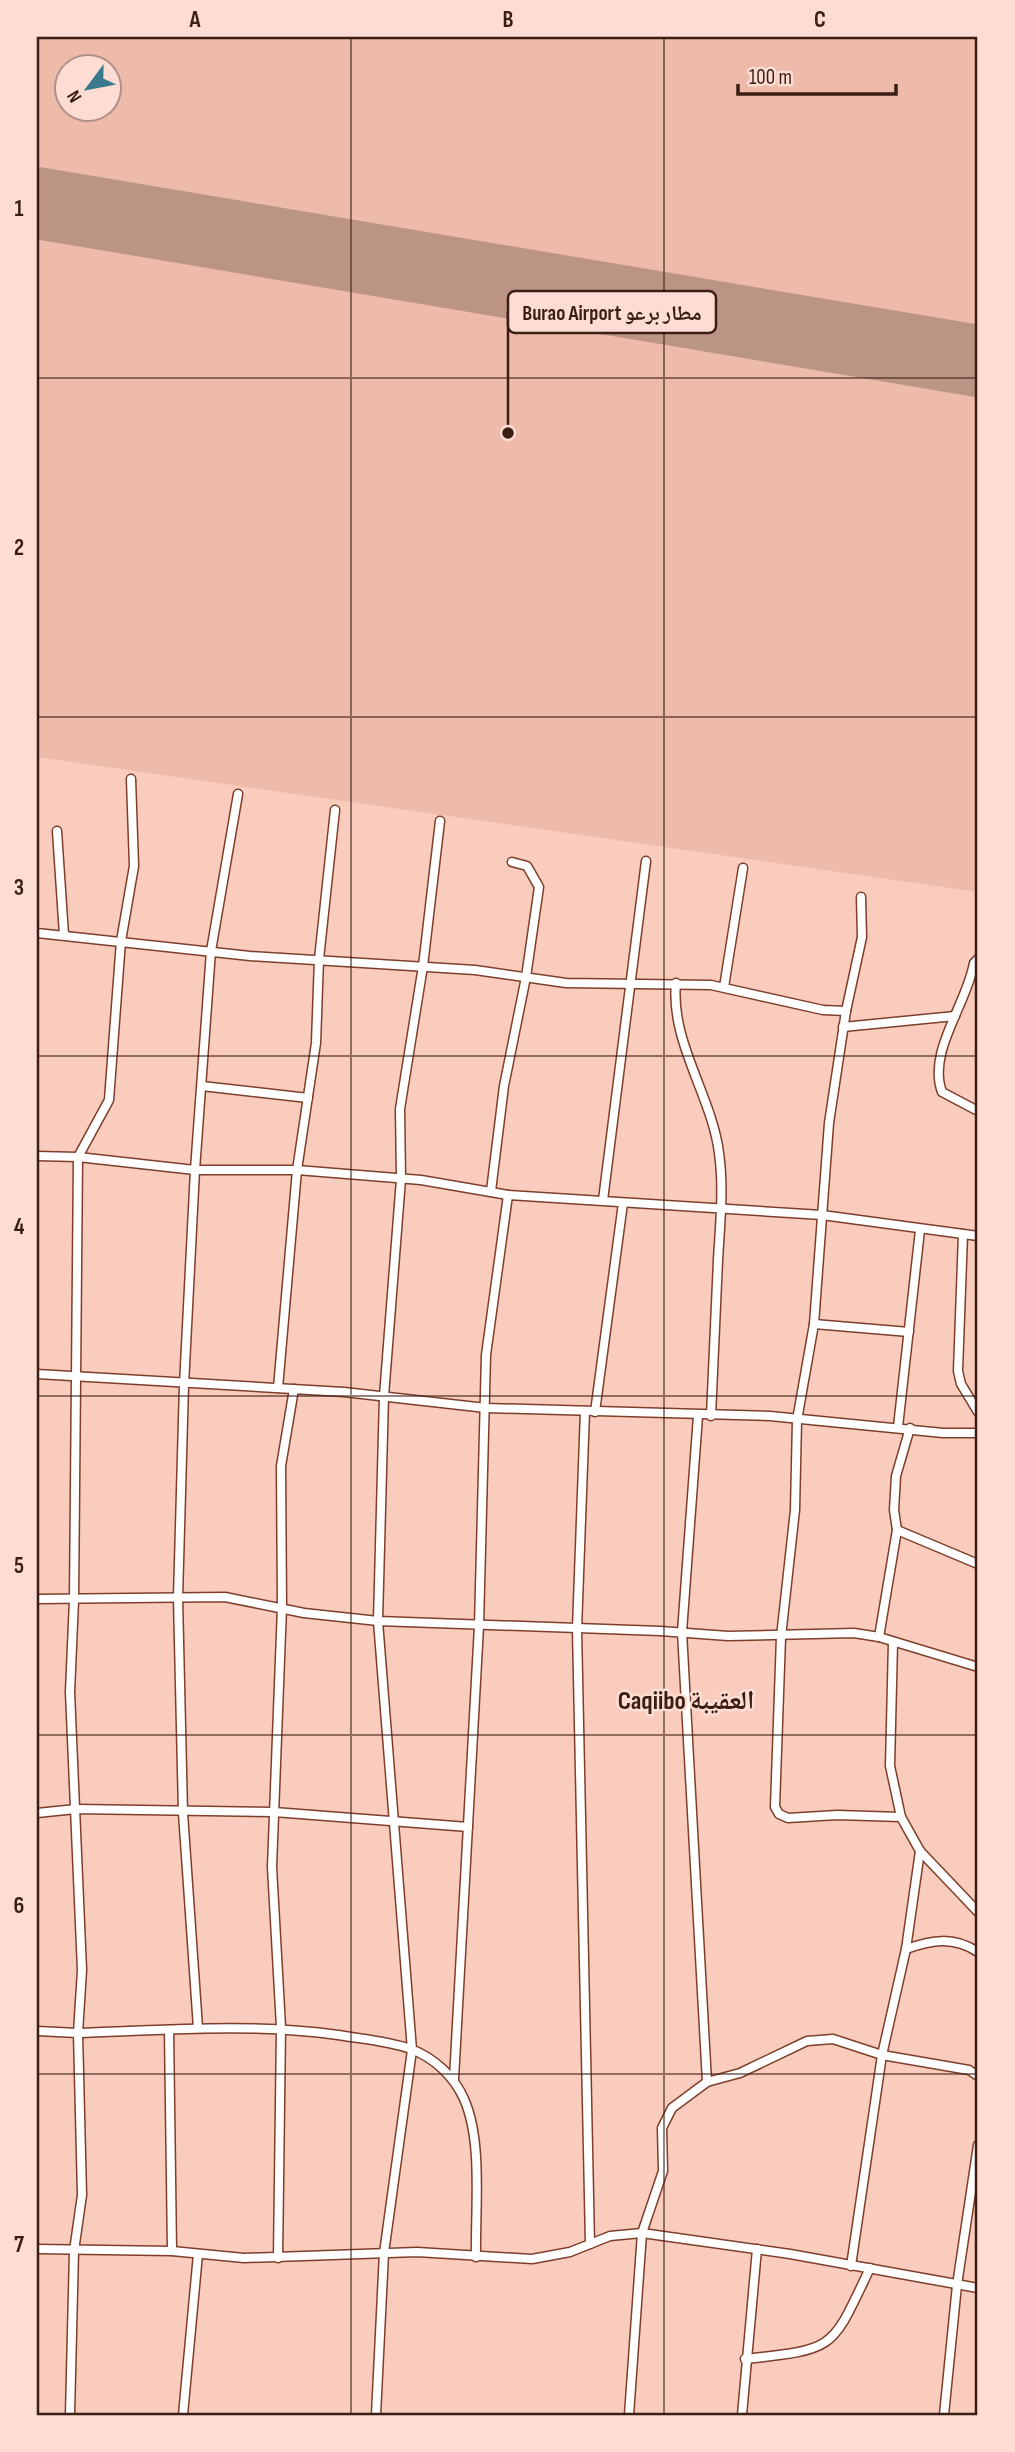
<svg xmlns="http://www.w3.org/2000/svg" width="1015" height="2452" font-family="'Sofia Sans Condensed','Noto Naskh Arabic',sans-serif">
<rect width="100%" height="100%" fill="#faccbd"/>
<!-- built -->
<path fill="#eebbab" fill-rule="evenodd" d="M37 37H978V892L37 757ZM66 66H108V108H66Z"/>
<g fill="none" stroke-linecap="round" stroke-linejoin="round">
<!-- runway -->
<polyline stroke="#bc9486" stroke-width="72" points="37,203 978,361"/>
<defs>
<g id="street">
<path d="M131 779 134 866 121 941 109 1100 78 1157 74 1600 70 1692 82 1970 78 2033C165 2030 251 2023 338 2035 362 2039 388 2041 411 2049 434 2058 454 2076 464 2099 483 2141 475 2210 476 2257"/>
<polyline points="57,831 64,935"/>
<polyline points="861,897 862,937 846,1011 829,1123 814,1324 797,1420 795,1510 781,1637 775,1807 779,1814 788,1818 837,1815 901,1817 920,1851 978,1912"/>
<polyline points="37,933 250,956 475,970 566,983 711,985 823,1010 846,1011"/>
<path d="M978 959 974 963C967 1004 927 1052 942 1092L978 1111"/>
<path d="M676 983C670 1042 712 1096 719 1153 724 1188 720 1225 718 1260 716 1312 713 1364 711 1416"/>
<polyline points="724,987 743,868"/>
<polyline points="843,1027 955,1016"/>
<polyline points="202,1086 308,1098"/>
<polyline points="37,1156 78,1157 195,1170 297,1170 421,1180 508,1195"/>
<polyline points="491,1191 504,1086 526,977 539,887 527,866 512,862"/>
<polyline points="603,1200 646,861"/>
<polyline points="963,1234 958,1371 961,1384 978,1412"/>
<polyline points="814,1324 909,1332"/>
<polyline points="37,1374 344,1392 486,1408 770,1416 943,1433 978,1433"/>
<polyline points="278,1388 297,1170 316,1043 319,959 335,810"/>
<polyline points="585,1411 577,1629 590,2244"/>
<polyline points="595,1412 623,1203"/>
<polyline points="698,1416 682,1632 707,2082"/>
<polyline points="898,1427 920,1230"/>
<polyline points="897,1530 978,1564"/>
<polyline points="37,1599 225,1597 304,1613 378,1621 660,1631 728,1636 854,1633 879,1637 978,1667"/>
<polyline points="879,1637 897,1530 894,1510 896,1476 910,1428"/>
<polyline points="893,1642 890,1766 901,1817"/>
<polyline points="37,1813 76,1809 274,1812 468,1827"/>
<path d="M906 1949C932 1940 953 1936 978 1952"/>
<polyline points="198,2028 183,1813 178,1598 184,1385 195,1170 211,951 238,794"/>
<polyline points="169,2030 172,2251"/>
<polyline points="37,2031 78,2033 82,2195 74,2251 70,2415"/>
<polyline points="454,2079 479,1626 486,1355 508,1195 822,1215 978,1236"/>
<polyline points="37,2249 172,2251 244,2258 417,2252 532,2259 570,2252 610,2236 642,2233 790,2254 978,2288"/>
<polyline points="278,2258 281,2027 272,1867 282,1607 281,1466 294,1389"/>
<polyline points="851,2266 882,2055 906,1949 920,1851"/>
<path d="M745 2359C837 2349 831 2350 870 2268"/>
<polyline points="183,2415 198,2254"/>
<polyline points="376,2415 384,2253 412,2050 378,1621 384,1396 401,1179 400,1109 423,966 440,821"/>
<polyline points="629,2415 642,2233 663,2171 662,2128 672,2108 707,2082 740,2073 807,2041 833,2039 882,2055 969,2070 978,2076"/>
<polyline points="742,2415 757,2249"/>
<polyline points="944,2415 957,2285 978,2145"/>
</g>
</defs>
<!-- street casing -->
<use href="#street" stroke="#7f3e29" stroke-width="11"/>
<!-- street -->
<use href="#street" stroke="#fff" stroke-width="8"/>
</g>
<!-- grid -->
<path fill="none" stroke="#3a1e14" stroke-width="2" stroke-opacity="0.55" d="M351 37V2415M664 37V2415M37 378H978M37 717H978M37 1056H978M37 1396H978M37 1735H978M37 2074H978"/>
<g text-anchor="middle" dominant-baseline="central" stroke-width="5" stroke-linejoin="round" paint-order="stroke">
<!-- district labels -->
<g font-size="26" font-weight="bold" fill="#3a1e14" stroke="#fdddd3">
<text x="686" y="1701">Caqiibo العقيبة</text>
</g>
</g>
<!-- callouts -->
<path fill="none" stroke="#3a1e14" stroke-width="2.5" d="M508 433L508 312"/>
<circle fill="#3a1e14" stroke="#fdddd3" stroke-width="2.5" cx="508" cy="433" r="7"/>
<rect fill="#fdddd3" stroke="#3a1e14" stroke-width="2.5" x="508" y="291" width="208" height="42" rx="7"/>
<g font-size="21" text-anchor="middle" font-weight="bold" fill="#3a1e14">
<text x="612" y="320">Burao Airport مطار برعو</text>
</g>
<!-- border -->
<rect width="1015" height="2452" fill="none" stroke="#fdddd3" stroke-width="77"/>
<!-- north arrow -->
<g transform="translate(88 88) rotate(238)"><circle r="33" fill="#fdddd3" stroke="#af9187" stroke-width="2"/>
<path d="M0-5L12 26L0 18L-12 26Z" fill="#397a8c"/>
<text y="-10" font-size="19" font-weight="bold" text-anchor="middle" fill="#3a1e14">N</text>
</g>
<!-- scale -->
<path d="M738 84v10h158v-10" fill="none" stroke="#3a1e14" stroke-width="3.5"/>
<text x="749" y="84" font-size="21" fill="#3a1e14" stroke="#fdddd3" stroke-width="5" paint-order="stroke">100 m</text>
<rect x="38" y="38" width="938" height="2376" fill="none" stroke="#3a1e14" stroke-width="2.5"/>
<g font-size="23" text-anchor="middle" font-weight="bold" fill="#3a1e14">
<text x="195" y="27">A</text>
<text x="508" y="27">B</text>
<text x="820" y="27">C</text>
<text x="19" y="216">1</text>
<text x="19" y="555">2</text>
<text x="19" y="895">3</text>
<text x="19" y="1234">4</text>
<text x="19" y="1573">5</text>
<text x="19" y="1913">6</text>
<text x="19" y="2252">7</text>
</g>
</svg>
